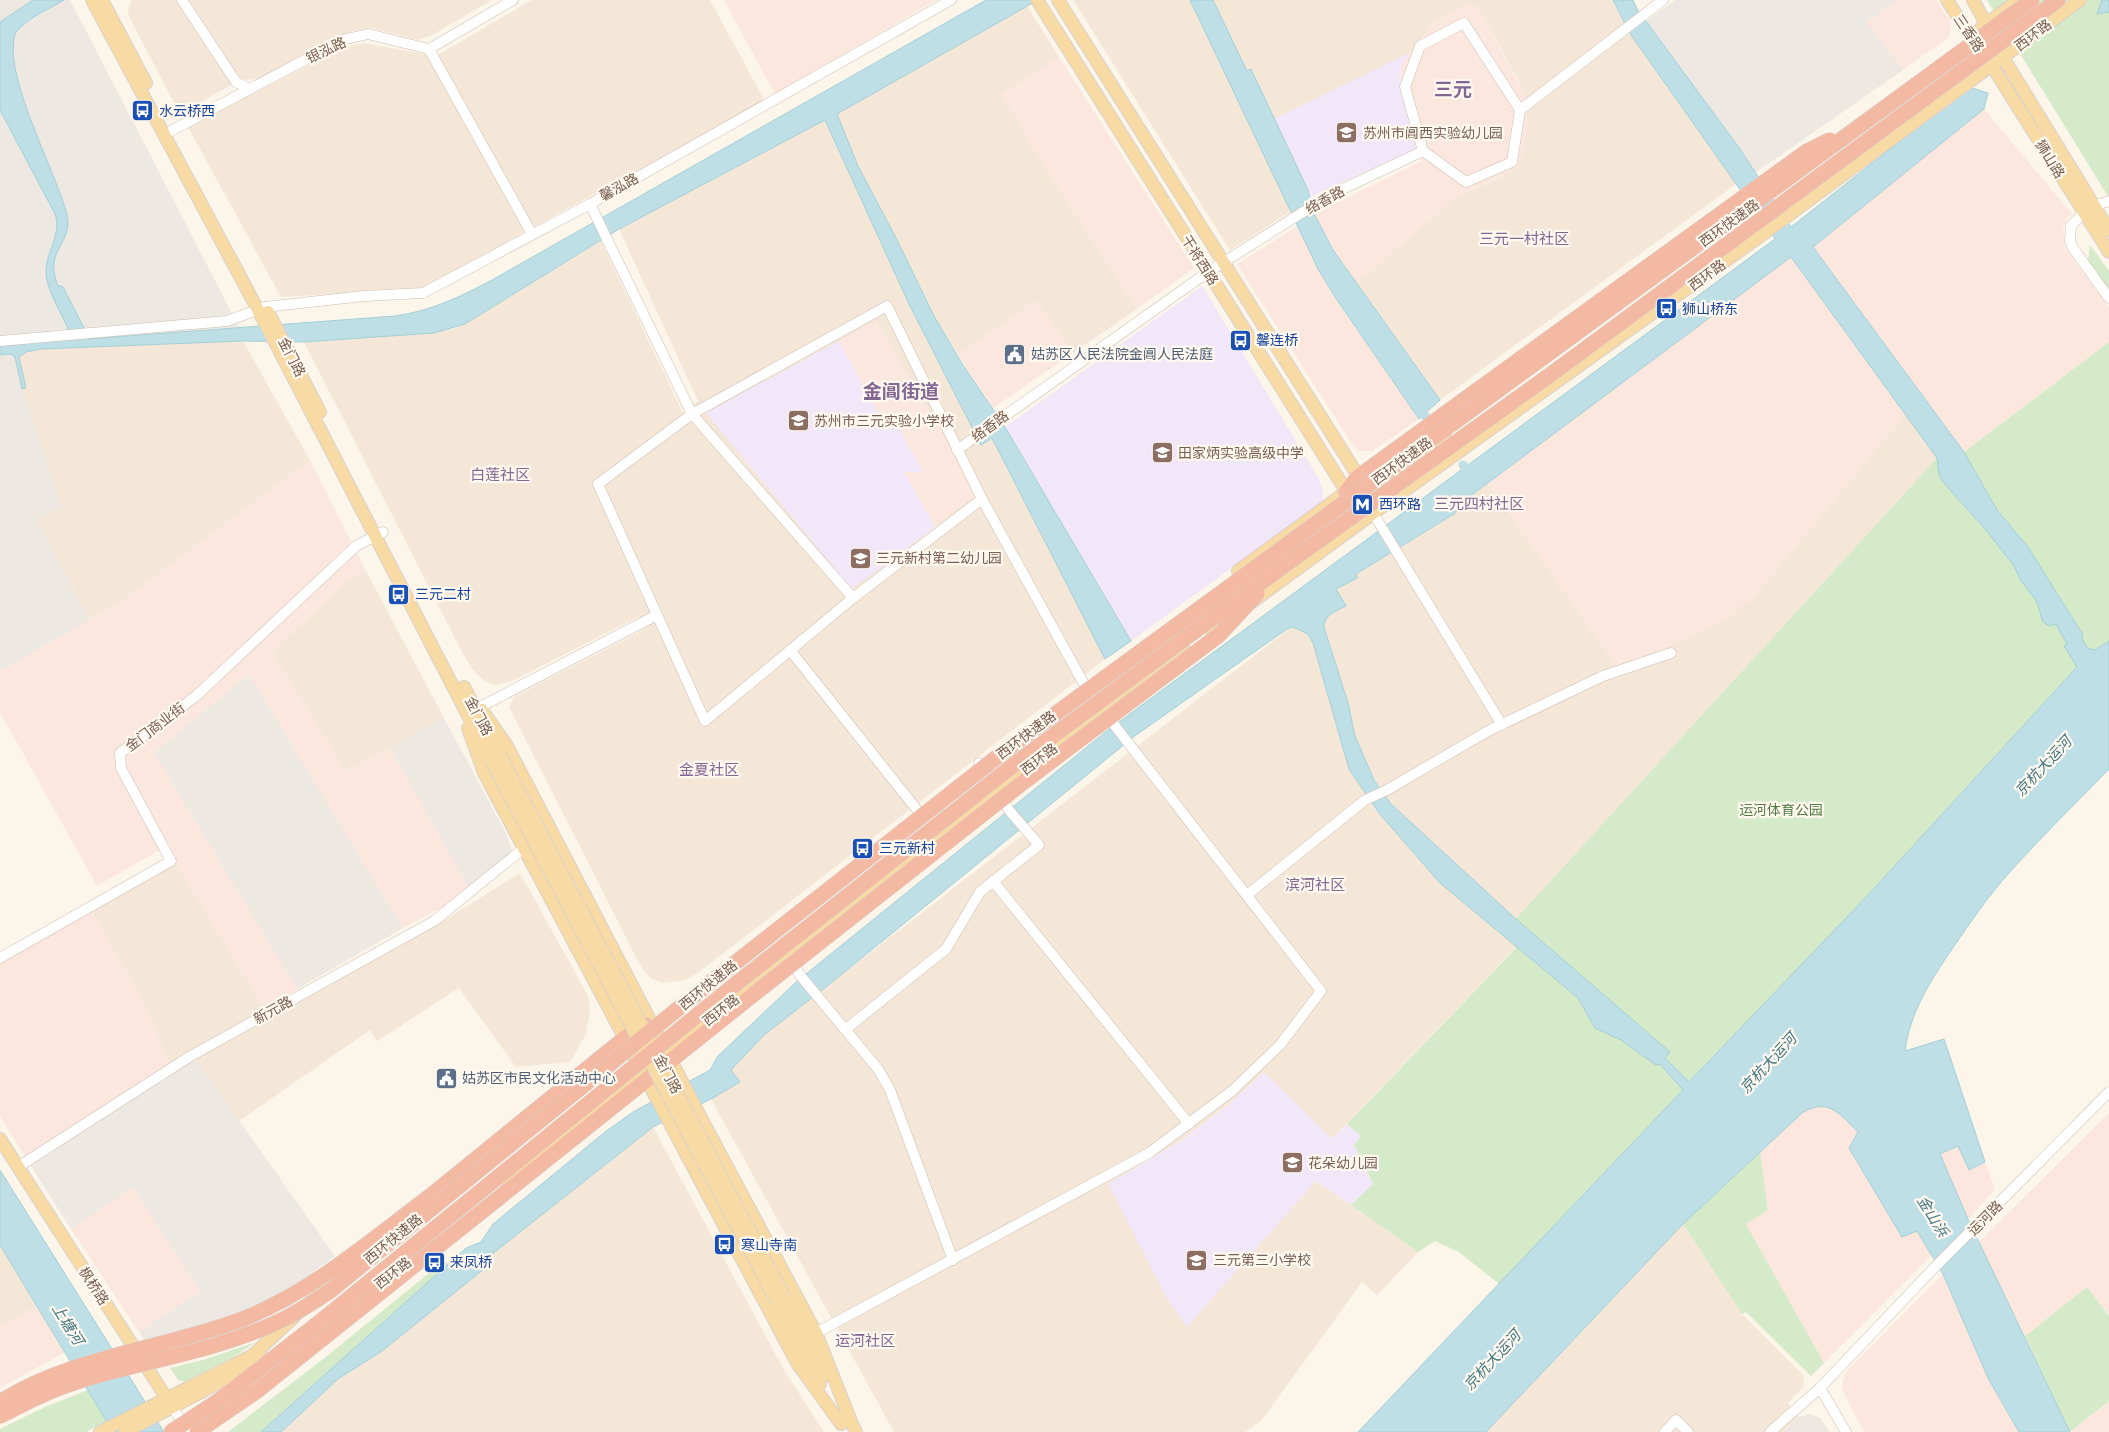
<svg xmlns="http://www.w3.org/2000/svg" width="2109" height="1432" font-family="'PT Sans','Noto Sans SC',sans-serif">
<rect width="100%" height="100%" fill="#fcf5ea"/>
<!-- residential -->
<g fill="#f4e7d8">
<polygon points="132,0 492,0 432,35 418,40 372,28 352,31 260,78 240,80 180,114 129,17 128,8"/>
<polygon points="532,0 710,0 765,101 420,289 281,297 188,127 340,49 362,43 436,56"/>
<polygon points="1073,0 1190,0 1291,211 1230,250"/>
<polygon points="1213,0 1613,0 1631,35 1736,184 1440,400 1356,283 1460,194 1502,177 1526,102 1519,82 1482,14 1478,8 1470,4 1457,9 1433,24 1409,53 1275,119 1252,70 1247,71"/>
<polygon points="1027,6 1059,57 1003,94 1037,154 1137,309 1073,353 1036,301 958,355 934,316 858,166 837,114"/>
<polygon points="825,120 909,304 981,445 992,438 1105,659 699,972 685,980 664,983 652,979 644,971 635,955 509,707 514,697 645,629 640,616 512,681 497,685 486,682 473,670 463,654 304,342 434,333 453,329 465,324 601,241 683,413 698,401 619,229"/>
<polygon points="243,341 310,460 124,600 89,620 36,517 61,507 22,389 26,388 19,357 26,352 41,349"/>
<polygon points="1905,414 1937,458 1516,919 1403,817 1382,792 1367,766 1355,736 1348,703 1324,624 1328,616 1345,606 1336,589 1357,578 1355,574 1454,515 1469,497 1488,483 1619,669 1752,599"/>
<polygon points="366,571 444,718 346,772 272,652 347,581"/>
<polygon points="1290,628 1296,628 1308,634 1313,643 1343,748 1440,883 1516,947 1332,1139 1244,1092 1181,1141 1108,1184 1316,1181 1418,1252 1377,1295 1362,1282 1261,1421 1245,1432 894,1432 711,1099 740,1082 731,1070 764,1035"/>
<polygon points="175,862 265,1009 430,929 520,873 588,996 590,1010 586,1034 570,1062 516,1067 459,988 377,1041 370,1030 239,1121 194,1057 173,1071 142,1001 92,910"/>
<polygon points="653,1127 784,1370 824,1432 281,1432 338,1379 382,1351 484,1269 491,1255"/>
<polygon points="1683,1224 1742,1314 1803,1375 1804,1386 1788,1403 1799,1417 1784,1432 1486,1432"/>
<polygon points="0,1245 37,1306 0,1326"/>
</g>
<!-- commercial -->
<g fill="#fce7de">
<polygon points="724,0 936,0 775,94"/>
<polygon points="1898,0 1936,0 1950,21 1951,27 1948,38 1903,70 1867,22"/>
<polygon points="1470,4 1478,8 1482,14 1523,92 1528,119 1523,155 1518,165 1509,173 1460,194 1356,283 1333,250 1314,214 1422,161 1400,81 1401,68 1409,53 1433,24 1457,9"/>
<polygon points="1059,57 1194,268 1137,309 1037,154 1002,94"/>
<polygon points="1984,109 2072,214 2068,217 2063,229 2065,248 2109,308 2109,342 1964,452 1813,247"/>
<polygon points="1298,226 1318,269 1334,297 1419,419 1372,451 1359,451 1352,444 1237,264"/>
<polygon points="1791,256 1905,414 1752,599 1725,620 1619,669 1488,483"/>
<polygon points="1036,301 1073,353 993,408 958,355"/>
<polygon points="876,320 975,490 972,498 935,527 904,472 922,471 894,419 884,423 839,341"/>
<polygon points="310,460 366,571 347,581 272,652 346,772 390,748 471,892 403,928 249,674 154,753 297,989 265,1009 175,862 170,844 97,886 0,712 0,671 124,600"/>
<polygon points="92,910 142,1001 173,1071 31,1166 0,1116 0,962"/>
<polygon points="1827,1106 1832,1108 1858,1132 1902,1237 1917,1231 1932,1255 1824,1363 1746,1224 1768,1210 1760,1151 1802,1113 1813,1107"/>
<polygon points="2109,1113 2109,1316 2087,1287 2025,1336 1979,1242"/>
<polygon points="1958,1146 1969,1170 1985,1162 1995,1189 1968,1219 1939,1154"/>
<polygon points="133,1186 200,1291 139,1332 71,1229"/>
<polygon points="1943,1274 1988,1378 2019,1432 1864,1432 1846,1398 1842,1387 1844,1377 1847,1371"/>
<polygon points="37,1306 65,1352 0,1388 0,1326"/>
<polygon points="2109,1401 2109,1432 2071,1432"/>
</g>
<!-- industrial -->
<g fill="#ede8e2">
<polygon points="0,0 33,0 0,22"/>
<polygon points="64,0 70,0 239,327 0,346 0,47 24,25"/>
<polygon points="1675,0 1898,0 1867,22 1903,70 1755,173 1740,149 1646,21"/>
<polygon points="11,354 15,357 22,389 61,507 36,518 89,620 0,671 0,355"/>
<polygon points="249,674 403,928 297,989 154,753"/>
<polygon points="444,718 507,835 513,854 471,892 390,748"/>
<polygon points="194,1057 335,1256 300,1281 268,1299 223,1320 146,1343 139,1332 200,1291 133,1187 71,1229 31,1166"/>
<polygon points="1811,1414 1820,1418 1830,1432 1784,1432 1799,1417"/>
</g>
<!-- education -->
<g fill="#f2e6f9">
<polygon points="1409,53 1401,68 1400,81 1417,148 1310,197 1275,119"/>
<polygon points="1202,286 1319,479 1323,490 1322,502 1131,641 1005,427"/>
<polygon points="839,341 884,423 894,419 923,472 904,472 935,527 852,589 706,413"/>
<polygon points="1264,1072 1332,1139 1347,1124 1361,1136 1354,1146 1373,1185 1351,1205 1316,1181 1187,1327 1164,1293 1108,1184 1181,1141 1229,1104"/>
</g>
<!-- green -->
<g fill="#d5eac8">
<polygon points="1987,0 2109,0 2109,198"/>
<polygon points="2090,245 2109,271 2109,293 2088,260"/>
<polygon points="2109,342 2109,641 2095,650 2077,667 1869,894 1499,1284 1459,1252 1435,1241 1418,1252 1351,1205 1373,1184 1354,1145 1361,1136 1347,1124 1516,948 1502,934 1937,458 1964,452"/>
<polygon points="1760,1151 1768,1210 1746,1224 1824,1363 1811,1376 1746,1312 1742,1314 1683,1224"/>
<polygon points="444,1261 448,1264 261,1432 228,1432 322,1360"/>
<polygon points="2087,1287 2109,1316 2109,1401 2070,1432 2025,1336"/>
<polygon points="256,1342 233,1357 184,1382 178,1380 170,1368 203,1360"/>
<polygon points="88,1390 107,1421 86,1432 0,1432 0,1429 45,1407"/>
</g>
<!-- water -->
<g fill="#bedfe6" stroke="#a4cfd7" fill-rule="evenodd">
<path d="M33 0H64C49 9 27 19 16 32 0 71 57 173 67 215 72 235 57 245 54 262 53 269 55 277 57 285L63 287 84 328 87 339 395 316C431 311 460 297 492 280L986 0H1038L837 114 858 166 897 240 934 316 961 362 1005 427 1131 641 1105 659 992 438 981 445 909 304 825 120 619 229 465 324 434 333 304 342 243 341 41 349 26 352 19 357 26 388 22 389 15 357 11 354 0 355V346L69 331C62 314 46 289 46 272 46 251 62 235 55 214L0 110V22Z"/>
<polygon points="1190,0 1213,0 1247,71 1251,69 1308,190 1310,199 1308,202 1333,250 1440,400 1419,419 1335,297 1318,269"/>
<path d="M1613 0H1633L1637 9 1740 149 1791 227 1969 87 1988 93 1984 109 1813 247 1964 452 1997 510 2028 547 2083 635 2082 638 2087 648 2095 650 2109 641V769C2076 803 2041 837 2009 873 1988 896 1970 923 1952 949 1931 980 1910 1012 1905 1051L1944 1039 1985 1162 1969 1170 1958 1146 1940 1154 1968 1219 2070 1432H2019L1988 1378 1943 1274 1917 1231 1902 1237 1849 1148 1858 1132C1839 1114 1829 1097 1802 1113L1683 1224 1486 1432H1358L1683 1090 1660 1064 1656 1065 1621 1040 1595 1028 1578 998 1440 883 1379 813 1349 769 1313 643 1308 634 1293 627 1287 629 1136 735 826 987 764 1035 731 1070 740 1082 711 1099 653 1127 491 1255 484 1269 382 1351 338 1379 281 1432H261L466 1248 481 1242 493 1224 605 1132 633 1112 710 1070 718 1056 796 982 1108 730 1775 239 1631 35ZM1791 257 1937 458 1939 474 1942 481 1986 530 2014 566 2020 579 2037 602 2043 622 2050 626 2056 624 2067 644 2064 646 2077 667 1869 894 1689 1082 1665 1058 1670 1052 1516 919 1391 804 1374 780 1355 736 1348 703 1324 627C1324 615 1336 611 1346 606L1336 589 1357 578 1356 574 1454 514 1469 497Z"/>
<polygon points="2102,0 2109,0 2109,12 2097,14"/>
<polygon points="0,1170 164,1432 113,1432 0,1245"/>
</g>
<g fill="none" stroke-linecap="round" stroke-linejoin="round">
<!-- canal -->
<g stroke="#bedfe6" stroke-width="9">
<polyline points="1424,414 1427,418"/>
<polyline points="1463,465 1465,467"/>
</g>
<defs>
<g id="minor">
<polyline points="182,0 236,82 249,89"/>
<polyline points="429,49 532,234"/>
<polyline points="171,131 342,40 368,34 429,49 513,0"/>
<polyline points="1423,151 1405,87 1420,46 1464,23 1520,110"/>
<polyline points="590,204 692,414 853,598"/>
<polyline points="2093,206 2109,201"/>
<polyline points="2083,213 2071,226 2070,241 2073,248 2109,298"/>
<polyline points="0,341 227,321 265,307 364,296 423,293 590,204 951,0"/>
<polyline points="957,450 1208,272 1330,195 1423,151 1466,182 1512,162 1520,110 1663,0"/>
<polyline points="982,499 853,598 705,721 598,484 692,414 887,306 982,499 1084,684 1092,695"/>
<polyline points="1373,513 1502,725"/>
<polyline points="790,650 918,811"/>
<polyline points="480,707 657,615"/>
<polyline points="993,881 1189,1124"/>
<polyline points="1247,895 1365,800 1387,790 1488,731 1603,676 1671,653"/>
<polyline points="0,958 171,861 121,768 120,753 196,696 356,546 383,532"/>
<polyline points="790,958 799,974 878,1069 890,1090 953,1260"/>
<polyline points="846,1029 946,949 980,892 1039,845 1008,809 998,790 979,763"/>
<polyline points="18,1167 189,1057 434,921 524,848"/>
<polyline points="816,1333 1149,1153 1232,1091 1280,1045 1321,991 1105,713"/>
<polyline points="1820,1388 1846,1432"/>
<polyline points="172,1407 189,1432"/>
<polyline points="1665,1432 1676,1420 1688,1432"/>
<polyline points="1770,1432 1820,1388 1932,1270 2109,1092"/>
</g>
<g id="major">
<polyline points="92,0 265,323 491,760"/>
<polyline points="102,0 146,83"/>
<polyline points="1037,0 1350,497"/>
<polyline points="1058,0 1379,509"/>
<polyline points="1947,0 1970,36 1992,66 2109,252"/>
<polyline points="1973,0 1990,31"/>
<polyline points="1981,28 2019,0"/>
<polyline points="1999,51 2109,230"/>
<polyline points="268,312 320,412"/>
<polyline points="1369,494 1443,441 1447,423"/>
<polyline points="1238,571 1353,487"/>
<polyline points="1252,602 1379,509 1763,234 2080,0"/>
<polyline points="1212,631 1225,610"/>
<polyline points="464,687 500,755"/>
<polyline points="482,710 507,746 700,1116 816,1333 850,1419"/>
<polyline points="468,728 484,773 797,1363 841,1424"/>
<polyline points="0,1139 171,1405"/>
<polyline points="508,1181 668,1052 1022,771 1185,651"/>
<polyline points="312,1298 346,1268"/>
<polyline points="785,1298 826,1375"/>
<polyline points="777,1302 820,1384"/>
<polyline points="846,1412 856,1432"/>
<polyline points="100,1432 253,1355 295,1316"/>
<polyline points="125,1432 264,1359"/>
</g>
<g id="highway">
<polyline points="1346,492 1358,477 1483,386"/>
<polyline points="429,1197 625,1038 646,1025"/>
<polyline points="197,1432 257,1391 754,994"/>
</g>
</defs>
<!-- minor casing -->
<use href="#minor" stroke="#cebdaf" stroke-width="11"/>
<!-- major casing -->
<use href="#major" stroke="#d9d1cd" stroke-width="14"/>
<!-- highway casing -->
<use href="#highway" stroke="#d9d1cd" stroke-width="16"/>
<!-- minor -->
<use href="#minor" stroke="#fff" stroke-width="10"/>
<!-- major -->
<use href="#major" stroke="#f8daa4" stroke-width="12"/>
<!-- highway -->
<use href="#highway" stroke="#f4b9a3" stroke-width="15"/>
<defs>
<g id="major-bridge">
<polyline points="500,755 785,1298"/>
<polyline points="491,760 777,1302"/>
</g>
<g id="highway-bridge">
<polyline points="1483,386 1806,152 1830,140"/>
<polyline points="754,994 1021,784 1219,635 1257,594"/>
<path d="M0 1402C73 1356 164 1349 243 1319 313 1291 370 1241 429 1197"/>
<path d="M0 1416C25 1403 50 1390 76 1382 145 1360 219 1351 284 1319 300 1311 315 1301 330 1291L716 978 1006 750 2032 0"/>
<polyline points="171,1432 221,1399 321,1321 732,987 1016,763 1282,567 1550,375 2058,0"/>
</g>
</defs>
<!-- major-bridge casing -->
<use href="#major-bridge" stroke="#d9d1cd" stroke-width="14" stroke-linecap="butt"/>
<!-- highway-bridge casing -->
<use href="#highway-bridge" stroke="#d9d1cd" stroke-width="16" stroke-linecap="butt"/>
<!-- major-bridge -->
<use href="#major-bridge" stroke="#f8daa4" stroke-width="12"/>
<!-- highway-bridge -->
<use href="#highway-bridge" stroke="#f4b9a3" stroke-width="15"/>
</g>
<!-- icons -->
<defs>
<symbol id="bus-square" viewBox="-11 -11 22 22"><rect x="-9" y="-9" width="18" height="18" rx="4" fill="#1a4fb4" stroke="#fff9f0"/><path d="M-5-6H5V4H4V6H2V4H-2V6H-4V4H-5ZM-3.5-4V0h7V-4ZM-3.5 1.2v1.5H-2V1.2ZM2 1.2v1.5H3.5V1.2Z" fill="#fff"/></symbol>
<symbol id="school-square" viewBox="-11 -11 22 22"><rect x="-9" y="-9" width="18" height="18" rx="4" fill="#8d6e63" stroke="#fff9f0"/><path d="M0-5L7-2L0 1L-7-2ZM-4 1L0 2.5L4 1V4Q0 6-4 4Z" fill="#fff"/></symbol>
<symbol id="civic-square" viewBox="-11 -11 22 22"><rect x="-9" y="-9" width="18" height="18" rx="4" fill="#5c6f8a" stroke="#fff9f0"/><path d="M-.6-6.5H3V-4.5H.6V-3L4-1V1h2V6H-6V1h2V-1L-.6-3ZM-1.2 2.5V6h2.4V2.5Z" fill="#fff"/></symbol>
<symbol id="metro-square" viewBox="-11 -11 22 22"><rect x="-9" y="-9" width="18" height="18" rx="4" fill="#1a4fb4" stroke="#fff9f0"/><path d="M-5.5 5V-5H-3L0 0L3-5H5.5V5H3V-.5L0 4L-3-.5V5Z" fill="#fff"/></symbol>
</defs>
<g fill-rule="evenodd">
<use href="#bus-square" x="130" y="98" width="25" height="25"/>
<use href="#school-square" x="1334" y="120" width="25" height="25"/>
<use href="#bus-square" x="1654" y="296" width="25" height="25"/>
<use href="#bus-square" x="1228" y="328" width="25" height="25"/>
<use href="#civic-square" x="1002" y="342" width="25" height="25"/>
<use href="#school-square" x="786" y="408" width="25" height="25"/>
<use href="#school-square" x="1150" y="440" width="25" height="25"/>
<use href="#metro-square" x="1350" y="492" width="25" height="25"/>
<use href="#school-square" x="848" y="546" width="25" height="25"/>
<use href="#bus-square" x="386" y="582" width="25" height="25"/>
<use href="#bus-square" x="850" y="836" width="25" height="25"/>
<use href="#civic-square" x="434" y="1066" width="25" height="25"/>
<use href="#school-square" x="1280" y="1150" width="25" height="25"/>
<use href="#bus-square" x="712" y="1232" width="25" height="25"/>
<use href="#school-square" x="1184" y="1248" width="25" height="25"/>
<use href="#bus-square" x="422" y="1250" width="25" height="25"/>
</g>
<g text-anchor="middle" dominant-baseline="central" stroke-width="4.5" stroke-linejoin="round" paint-order="stroke">
<!-- street labels -->
<g font-size="14" fill="#775c4d" stroke="#fff9f0">
<text transform="translate(1969 33) rotate(56)">三香路</text>
<text transform="translate(2033 35) rotate(-37)">西环路</text>
<text transform="translate(326 50) rotate(-25)">银泓路</text>
<text transform="translate(2050 159) rotate(58)">狮山路</text>
<text transform="translate(619 187) rotate(-29)">馨泓路</text>
<text transform="translate(1325 200) rotate(-29)">络香路</text>
<text transform="translate(1729 223) rotate(-36)">西环快速路</text>
<text transform="translate(1200 260) rotate(58)">干将西路</text>
<text transform="translate(1707 275) rotate(-36)">西环路</text>
<text transform="translate(292 357) rotate(63)">金门路</text>
<text transform="translate(990 426) rotate(-36)">络香路</text>
<text transform="translate(1402 461) rotate(-36)">西环快速路</text>
<text transform="translate(479 716) rotate(62)">金门路</text>
<text transform="translate(155 727) rotate(-37)">金门商业街</text>
<text transform="translate(1026 735) rotate(-37)">西环快速路</text>
<text transform="translate(1039 759) rotate(-37)">西环路</text>
<text transform="translate(708 985) rotate(-39)">西环快速路</text>
<text transform="translate(273 1010) rotate(-29)">新元路</text>
<text transform="translate(721 1010) rotate(-38)">西环路</text>
<text transform="translate(668 1074) rotate(62)">金门路</text>
<text transform="translate(1985 1218) rotate(-45)">运河路</text>
<text transform="translate(393 1239) rotate(-39)">西环快速路</text>
<text transform="translate(393 1273) rotate(-38)">西环路</text>
<text transform="translate(94 1286) rotate(57)">枫桥路</text>
</g>
<!-- transit labels -->
<g font-size="14" fill="#164399" stroke="#fff9f0" text-anchor="start">
<text x="159" y="111">水云桥西</text>
<text x="1682" y="309">狮山桥东</text>
<text x="1256" y="340">馨连桥</text>
<text x="1379" y="504">西环路</text>
<text x="415" y="594">三元二村</text>
<text x="879" y="848">三元新村</text>
<text x="741" y="1245">寒山寺南</text>
<text x="450" y="1262">来凤桥</text>
</g>
<!-- education labels -->
<g font-size="14" fill="#785e54" stroke="#fff9f0" text-anchor="start">
<text x="1363" y="133">苏州市阊西实验幼儿园</text>
<text x="814" y="421">苏州市三元实验小学校</text>
<text x="1178" y="453">田家炳实验高级中学</text>
<text x="876" y="558">三元新村第二幼儿园</text>
<text x="1308" y="1163">花朵幼儿园</text>
<text x="1213" y="1260">三元第三小学校</text>
</g>
<!-- service labels -->
<g font-size="14" fill="#4e5e75" stroke="#fff9f0" text-anchor="start">
<text x="1031" y="354">姑苏区人民法院金阊人民法庭</text>
<text x="462" y="1078">姑苏区市民文化活动中心</text>
</g>
<!-- park labels -->
<g font-size="14" fill="#547c45" stroke="#fff9f0">
<text x="1781" y="810">运河体育公园</text>
</g>
<!-- neighbourhood labels -->
<g font-size="15" fill="#846692" stroke="#fff9f0">
<text x="1524" y="238">三元一村社区</text>
<text x="500" y="474">白莲社区</text>
<text x="1479" y="503">三元四村社区</text>
<text x="709" y="769">金夏社区</text>
<text x="1315" y="884">滨河社区</text>
<text x="865" y="1340">运河社区</text>
</g>
<!-- water labels -->
<g font-size="15" font-style="italic" fill="#437782" stroke="#fff9f0">
<text transform="translate(2043 766) rotate(-47)">京杭大运河</text>
<text transform="translate(1768 1063) rotate(-47)">京杭大运河</text>
<text transform="translate(1933 1216) rotate(58)">金山浜</text>
<text transform="translate(68 1324) rotate(58)">上塘河</text>
<text transform="translate(1492 1360) rotate(-47)">京杭大运河</text>
</g>
<!-- district labels -->
<g font-size="19" font-weight="bold" fill="#846692" stroke="#fff9f0">
<text x="1453" y="89">三元</text>
<text x="901" y="391">金阊街道</text>
</g>
</g>
</svg>
